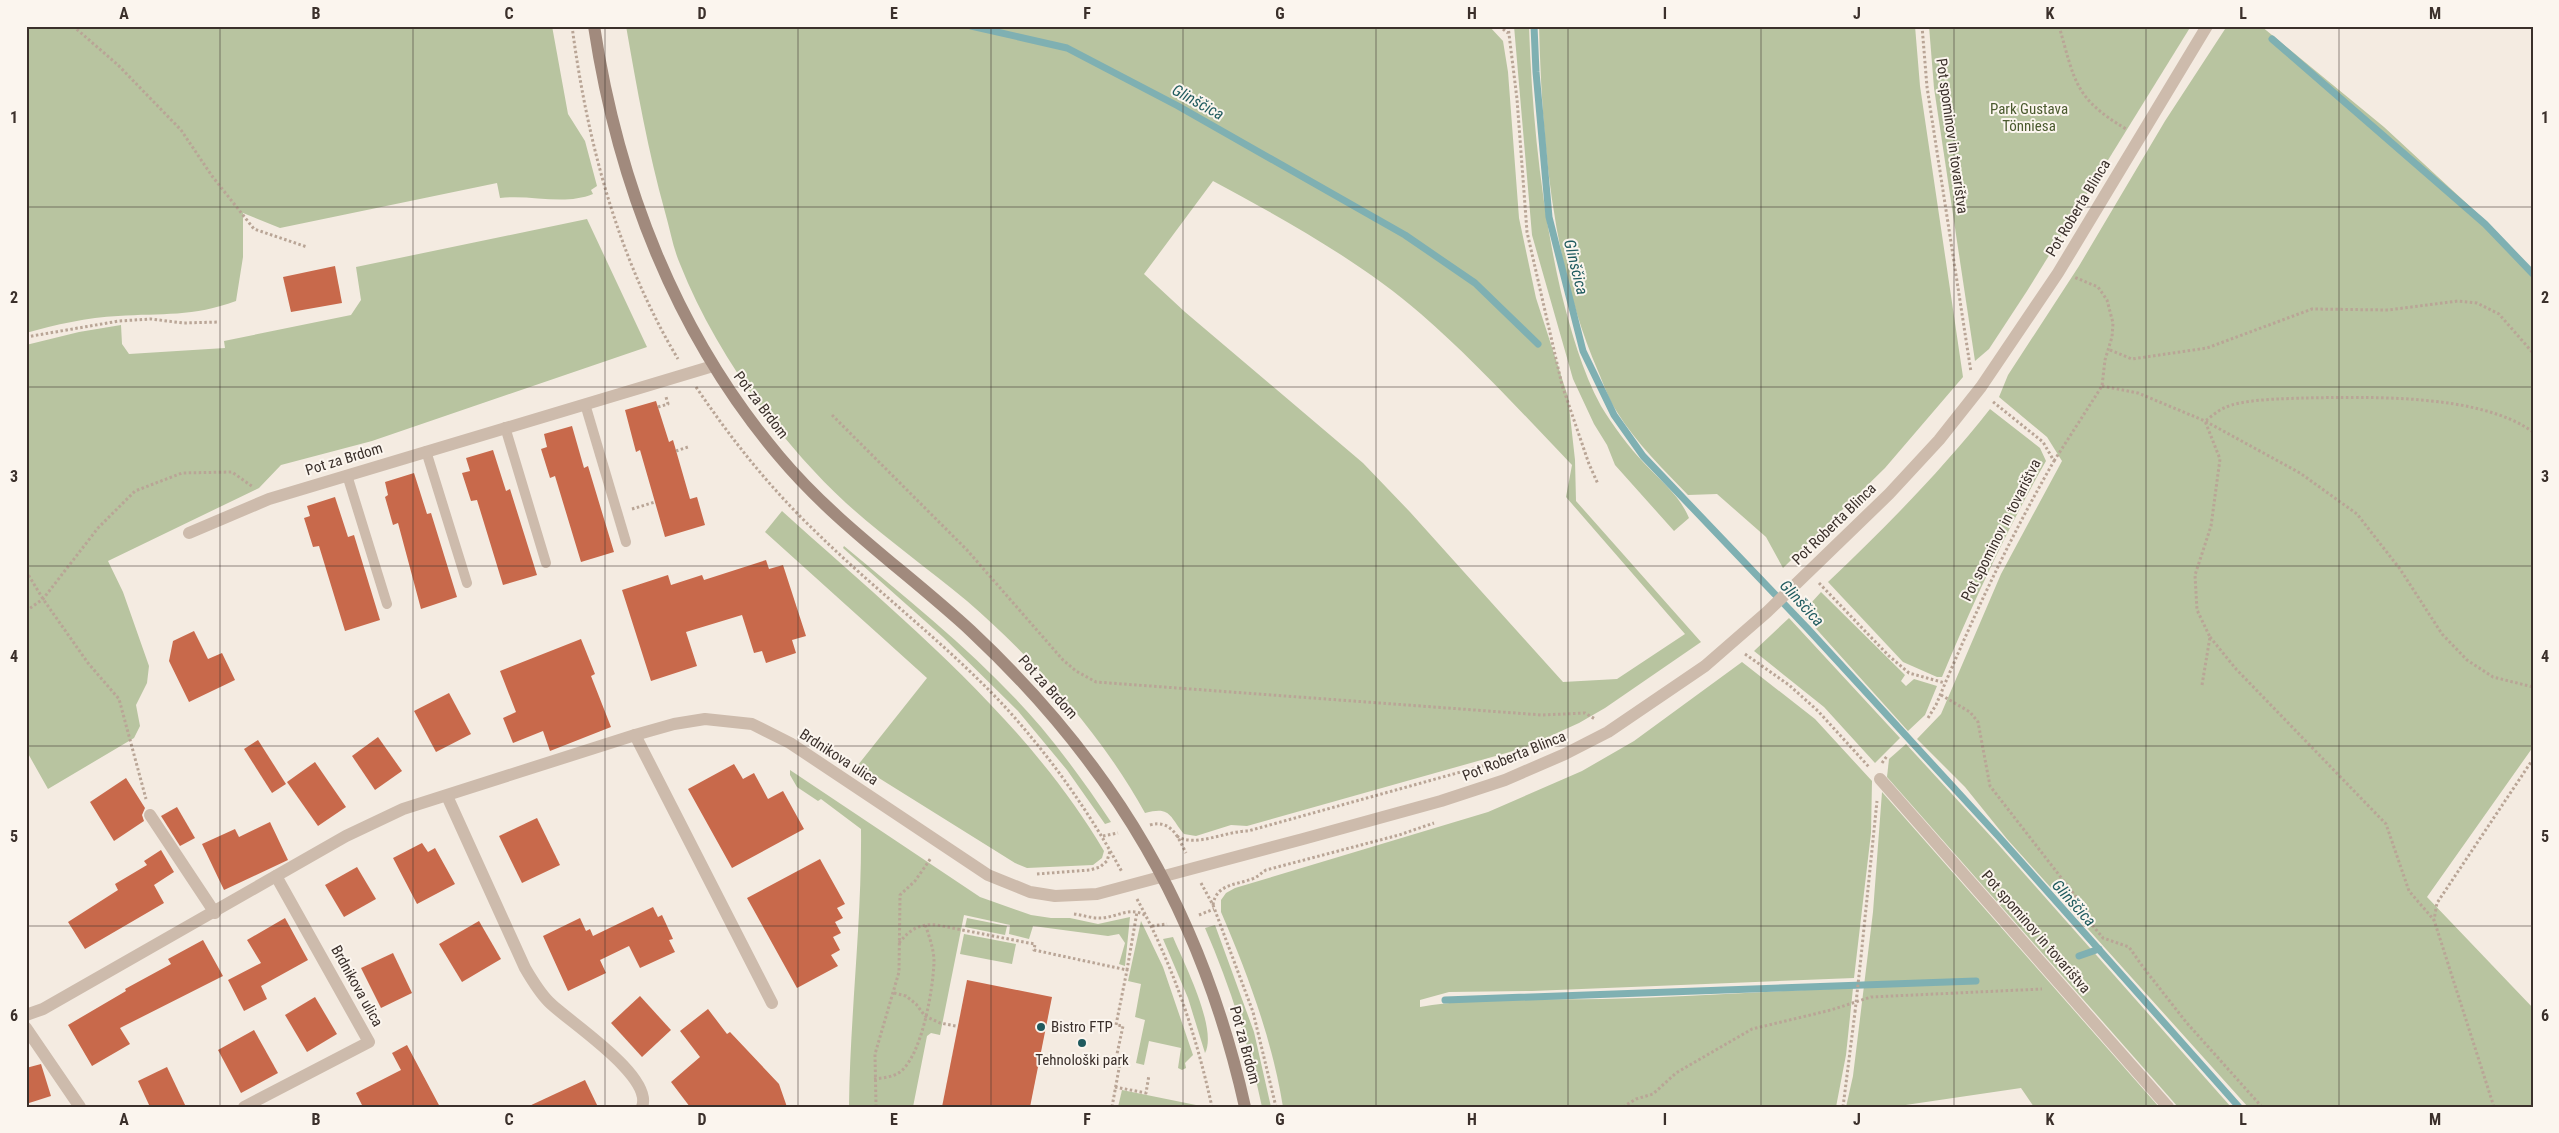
<svg xmlns="http://www.w3.org/2000/svg" width="2559" height="1133" font-family="'Roboto Condensed',sans-serif">
<rect width="100%" height="100%" fill="#f4ebe1"/>
<!-- green -->
<g fill="#b8c4a0" fill-rule="evenodd">
<path d="M26 26H552L568 114 585 141 597 186 591 190 593 194C564 206 531 194 500 198L497 183 280 228 243 213V257L236 301C193 317 162 313 118 316 88 317 55 325 26 333Z"/>
<path d="M626 26H1489L1503 41 1508 72 1519 218 1536 298 1568 397 1575 460 1576 501 1701 642 1605 708 1579 723 1524 748 1247 826 1231 825 1196 836 1184 834C1169 816 1171 806 1145 813 1103 736 1034 659 967 601 927 568 885 538 846 503 778 440 714 350 680 264 673 248 670 229 665 212 648 151 637 89 626 26ZM1213 181C1282 218 1363 263 1421 314 1475 361 1523 414 1572 465L1566 497 1685 634 1617 679 1563 682 1410 512 1363 463 1185 312 1144 274Z"/>
<path d="M1514 26H1529C1532 116 1541 205 1561 292 1571 331 1582 371 1601 406 1613 426 1629 447 1644 463 1661 481 1680 496 1689 518L1674 531 1615 465 1607 445 1594 424 1573 379 1532 235Z"/>
<path d="M1539 26H1915L1920 86 1963 377 1885 468 1783 568 1766 537 1717 494 1688 495C1663 469 1637 444 1617 412 1609 400 1604 385 1598 371 1552 265 1542 141 1539 26Z"/>
<polygon points="1929,26 2191,26 2027,291 1989,349 1975,361 1934,88"/>
<polygon points="2227,26 2261,26 2384,127 2490,225 2533,270 2533,747 2427,897 2533,1008 2533,1107 2248,1107 2007,839 1965,787 1917,739 1941,714 2001,574 2062,461 2047,437 1999,397 2008,375 2079,266 2165,121"/>
<polygon points="587,219 647,347 372,441 281,465 259,488 108,561 123,592 149,666 147,683 136,705 140,726 134,738 48,789 26,750 26,345 79,332 121,325 122,344 129,354 225,348 224,341 351,315 361,300 356,267"/>
<path d="M1990 409 2040 448 2046 461C2006 531 1973 603 1942 677H1937L1903 662 1828 582C1886 527 1941 471 1990 409Z"/>
<path d="M782 511C897 615 1024 716 1104 851L1102 858 1093 865 1027 868 1015 863 858 765 927 678 765 532Z"/>
<path d="M844 546C912 603 983 659 1041 727 1066 757 1089 789 1111 822L1105 824 1067 770 1018 711 943 637 843 548Z"/>
<polygon points="1821,592 1905,675 1901,681 1906,686 1914,679 1937,686 1925,715 1908,731 1802,613"/>
<polygon points="1789,618 1900,738 1875,763 1824,707 1754,651"/>
<path d="M1742 662 1815 719 1872 781 1871 833 1854 978 1532 991 1449 992 1420 1000V1007C1474 997 1545 1000 1602 999 1685 997 1769 991 1853 988L1846 1055 1836 1107H1283C1272 1039 1248 975 1221 912V900L1226 893 1235 888 1488 812 1582 771 1634 741Z"/>
<polygon points="1906,744 1996,842 2231,1107 2178,1107 1887,777 1889,759"/>
<path d="M790 770 980 897 1031 915 1051 918H1070L1098 924 1130 917 1125 966 1119 964 1125 943 1119 934 1108 936 1033 926 1029 939 1009 934 1010 925 964 915 940 1035 931 1033 927 1036 913 1107H849C850 1014 862 922 861 829L821 799 818 801 797 787 790 775Z"/>
<polygon points="1882,792 2159,1107 2034,1107 2021,1088 1892,1107 1846,1107 1853,1076 1873,912"/>
<polygon points="967,918 1007,926 1005,935 965,927"/>
<polygon points="1141,921 1163,967 1193,1055 1185,1063 1186,1068 1182,1070 1178,1068 1181,1048 1149,1041 1144,1065 1136,1063 1145,1020 1135,1017 1141,984 1128,981"/>
<path d="M1215 925 1254 1032 1271 1107H1262C1249 1045 1230 986 1205 928Z"/>
<polygon points="964,934 1016,944 1012,964 960,954"/>
<path d="M1173 937C1183 961 1218 1029 1205 1053L1188 998 1163 939Z"/>
<polygon points="1122,1090 1196,1105 1203,1107 1118,1107"/>
</g>
<g fill="none" stroke-linecap="round" stroke-linejoin="round">
<!-- stream -->
<g stroke="#7fb0b2" stroke-width="7">
<polyline points="971,26 1067,48 1178,106 1405,235 1475,283 1538,344"/>
<polyline points="1534,26 1536,72 1549,217 1583,351 1614,415 1643,456 1808,629 1999,837 2239,1107"/>
<polyline points="2272,39 2485,224 2533,274"/>
<polyline points="2079,956 2099,949"/>
<polyline points="1445,1000 1976,981"/>
</g>
</g>
<!-- building -->
<g fill="#c8694b">
<polygon points="335,266 342,303 291,312 283,277"/>
<polygon points="656,401 669,442 673,440 690,499 697,497 705,525 665,537 640,450 636,452 625,410"/>
<polygon points="572,426 584,468 588,466 614,552 581,562 555,476 550,478 541,449 547,447 544,434"/>
<polygon points="493,450 506,491 510,489 537,575 503,585 477,500 471,501 462,473 470,471 466,458"/>
<polygon points="414,473 427,514 431,513 457,597 421,609 398,523 393,525 385,497 388,495 385,482"/>
<polygon points="335,497 348,537 354,535 380,620 345,631 319,546 313,547 304,518 310,516 307,506"/>
<polygon points="766,560 769,569 783,565 806,636 792,640 796,653 766,663 762,651 754,653 742,615 686,632 697,666 651,681 622,590 668,575 671,585 702,575 704,580"/>
<polygon points="194,631 208,659 222,653 235,680 189,702 169,661 173,641"/>
<polygon points="581,639 595,674 591,676 611,727 550,751 543,731 513,743 503,718 516,712 500,671"/>
<polygon points="449,693 471,734 436,752 414,711"/>
<polygon points="378,737 402,771 375,790 352,756"/>
<polygon points="258,740 286,784 272,793 244,749"/>
<polygon points="315,762 346,807 318,826 287,782"/>
<polygon points="734,764 743,779 754,773 768,799 783,791 804,829 732,868 688,789"/>
<polygon points="126,778 145,808 142,815 144,821 114,841 90,802"/>
<polygon points="177,807 195,838 180,846 161,816"/>
<polygon points="537,818 560,865 522,883 499,836"/>
<polygon points="270,822 288,860 224,890 202,844 235,829 239,837"/>
<polygon points="422,843 428,852 435,848 455,884 417,904 393,858"/>
<polygon points="161,850 174,872 154,885 164,903 85,949 68,922 118,890 115,884 147,865 144,861"/>
<polygon points="820,859 845,904 837,908 843,918 835,922 841,933 833,937 840,950 831,955 838,966 797,988 747,898"/>
<polygon points="357,867 376,899 344,917 325,885"/>
<polygon points="653,907 658,917 662,915 673,939 669,940 675,952 640,968 629,946 600,960 606,973 568,991 543,936 580,918 586,931 590,929 593,936"/>
<polygon points="285,918 308,960 261,986 267,999 244,1011 228,980 261,963 247,940"/>
<polygon points="479,921 501,959 462,982 439,944"/>
<polygon points="203,940 223,976 120,1028 130,1044 92,1066 68,1025 126,991 125,989 171,964 168,959"/>
<polygon points="393,953 412,993 381,1008 361,968"/>
<polygon points="967,980 1052,997 1030,1107 942,1107"/>
<polygon points="640,996 671,1030 642,1057 611,1023"/>
<polygon points="315,997 337,1034 307,1052 285,1015"/>
<polygon points="708,1009 727,1034 730,1032 779,1084 787,1107 690,1107 671,1082 700,1057 680,1031"/>
<polygon points="254,1030 278,1073 241,1093 218,1050"/>
<polygon points="407,1045 440,1107 363,1107 356,1093 401,1070 392,1053"/>
<polygon points="41,1064 51,1096 26,1104 26,1068"/>
<polygon points="167,1067 186,1107 150,1107 138,1081"/>
<polygon points="585,1080 598,1107 527,1107"/>
</g>
<g fill="none" stroke-linecap="round" stroke-linejoin="round">
<!-- path -->
<g stroke="#b9a596" stroke-width="3" stroke-dasharray="2.5 2.5" stroke-linecap="butt">
<polyline points="73,26 118,65 181,130 212,176 254,229 307,247"/>
<path d="M572 26C587 141 618 259 678 359"/>
<polyline points="1499,26 1508,33"/>
<polyline points="1508,26 1517,99 1527,232 1562,385 1589,464 1598,484"/>
<polyline points="1922,26 1927,87 1971,372"/>
<path d="M2059 26C2075 81 2074 98 2126 129"/>
<polyline points="26,337 119,321 151,319 183,323 219,322"/>
<polyline points="2110,350 2132,359 2207,348 2312,309 2388,310 2458,301 2477,303 2499,314 2533,353"/>
<polyline points="2102,386 2138,393 2205,421 2300,473 2357,514 2400,569 2442,634 2467,660 2493,677 2533,687"/>
<path d="M696 387C732 440 770 488 816 532 878 593 948 645 1007 709 1052 759 1090 813 1122 872"/>
<polyline points="658,407 668,404 666,397"/>
<polyline points="832,415 967,550 1063,660 1076,671 1096,682 1542,715 1585,713 1595,719"/>
<polyline points="676,451 688,447"/>
<polyline points="2054,461 2102,386 2105,360 2112,337 2113,323 2107,300 2098,287 2074,277"/>
<polyline points="632,509 655,502"/>
<polyline points="26,571 43,599 88,663 119,699 146,799"/>
<polyline points="1819,583 1889,656 1909,673 1945,683"/>
<polyline points="26,611 43,599 98,528 135,491 182,473 232,472 253,487"/>
<polyline points="2210,637 2236,669 2386,824 2409,891 2434,920"/>
<polyline points="1745,654 1789,685 1818,711 1869,767"/>
<path d="M2202 685 2210 637 2197 610 2195 575 2211 526 2220 459 2205 421C2211 417 2217 411 2224 408 2242 399 2282 399 2303 398 2367 397 2479 393 2533 432"/>
<polyline points="1941,695 1970,712 1978,722 1990,786 2087,911 2093,926 2103,938 2129,947 2143,967 2186,1022 2262,1107"/>
<path d="M1928 718 1936 705C1971 621 2009 539 2054 461L2043 442 1992 401"/>
<polyline points="1882,763 1887,756"/>
<path d="M1150 825C1171 819 1178 837 1186 853"/>
<polyline points="1103,836 1118,833"/>
<path d="M1177 836C1194 848 1226 831 1248 831L1504 760"/>
<polyline points="1037,874 1090,870 1100,867 1107,861 1110,851"/>
<polyline points="1201,883 1213,905 1253,1012 1276,1107"/>
<path d="M1137 899C1173 965 1196 1034 1212 1107"/>
<path d="M1213 905C1216 884 1236 885 1252 879 1258 877 1261 873 1266 870L1399 835 1434 823"/>
<path d="M1074 914C1082 915 1091 918 1098 918 1115 919 1130 905 1146 916"/>
<polyline points="1199,915 1214,909"/>
<polyline points="1152,926 1167,924"/>
<path d="M899 943C909 930 920 923 937 925L1029 943 1035 944 1034 950 1127 970 1137 912"/>
<polyline points="1861,957 1877,801"/>
<polyline points="894,993 906,996 916,1004 925,1016 940,1023 956,1026"/>
<path d="M874 1079C883 1078 893 1077 900 1072 922 1055 933 990 934 962 934 949 929 936 925 924"/>
<polyline points="1115,1087 1146,1093 1149,1075"/>
<polyline points="876,1107 875,1054 899,972 900,895 915,881 931,858"/>
<polyline points="1112,1107 1120,1063 1117,1054 1123,1026 1116,1025 1127,970"/>
<polyline points="1623,1107 1636,1099 1653,1094 1676,1073 1752,1029 1831,1010 1871,997 2042,989"/>
<polyline points="1843,1107 1855,1012"/>
<polyline points="2494,1107 2434,920 2437,903 2533,759"/>
</g>
<!-- lane -->
<g stroke="#cdbbac" stroke-width="10">
<polyline points="585,404 626,542"/>
<polyline points="505,427 546,563"/>
<polyline points="426,451 467,583"/>
<polyline points="347,475 387,604"/>
</g>
<!-- street -->
<g stroke="#cdbbac" stroke-width="12">
<polyline points="189,533 269,499 713,366"/>
<polyline points="635,735 772,1003"/>
<polyline points="1880,779 2168,1107"/>
<path d="M447 796 525 968C532 980 539 992 549 1002 569 1022 654 1076 642 1107"/>
<polyline points="150,815 215,913"/>
<polyline points="26,1015 43,1009 346,836 403,809 635,735 674,724 705,719 752,724 790,743 988,875 1030,892 1055,896 1097,894 1303,839 1441,801 1505,780 1565,754 1608,732 1705,666 1767,612 1889,494 1939,440 1981,387 2058,273 2207,26"/>
<polyline points="26,1028 80,1107"/>
<polyline points="244,1107 369,1042 276,876"/>
</g>
<!-- secondary -->
<path stroke="#a18a7d" stroke-width="12" d="M594 26C618 184 676 334 779 456 835 523 907 572 971 631 1115 766 1202 914 1245 1107"/>
<!-- path-bridge -->
<polyline stroke="#b9a596" stroke-width="3" stroke-dasharray="2.5 2.5" stroke-linecap="butt" points="1855,1012 1861,957"/>
</g>
<!-- grid -->
<path fill="none" stroke="#3b302b" stroke-width="1" stroke-opacity="0.55" d="M220 26V1107M413 26V1107M605 26V1107M798 26V1107M991 26V1107M1183 26V1107M1376 26V1107M1568 26V1107M1761 26V1107M1954 26V1107M2146 26V1107M2339 26V1107M26 207H2533M26 387H2533M26 566H2533M26 746H2533M26 926H2533"/>
<!-- markers -->
<g fill="#1f5a5e" stroke="#fbf5ee" stroke-width="2">
<circle cx="1041" cy="1027" r="5"/>
<circle cx="1082" cy="1043" r="5"/>
</g>
<g text-anchor="middle" dominant-baseline="central" stroke-width="4" stroke-linejoin="round" paint-order="stroke">
<!-- park labels -->
<g font-size="15" fill="#4a5a2e" stroke="#fbf5ee">
<text x="2029" y="109">Park Gustava<tspan x="2029" dy="17">Tönniesa</tspan></text>
</g>
<!-- street labels -->
<g font-size="15" fill="#3b302b" stroke="#fbf5ee">
<text transform="translate(1952 136) rotate(82)">Pot spominov in tovarištva</text>
<text transform="translate(2078 208) rotate(-59)">Pot Roberta Blinca</text>
<text transform="translate(761 405) rotate(53)">Pot za Brdom</text>
<text transform="translate(344 459) rotate(-17)">Pot za Brdom</text>
<text transform="translate(1834 524) rotate(-44)">Pot Roberta Blinca</text>
<text transform="translate(2001 530) rotate(-63)">Pot spominov in tovarištva</text>
<text transform="translate(1048 687) rotate(48)">Pot za Brdom</text>
<text transform="translate(1514 756) rotate(-22)">Pot Roberta Blinca</text>
<text transform="translate(839 757) rotate(33)">Brdnikova ulica</text>
<text transform="translate(2036 932) rotate(49)">Pot spominov in tovarištva</text>
<text transform="translate(357 986) rotate(61)">Brdnikova ulica</text>
<text transform="translate(1245 1045) rotate(75)">Pot za Brdom</text>
</g>
<!-- poi labels -->
<g font-size="15" fill="#3b302b" stroke="#fbf5ee" text-anchor="start">
<text x="1051" y="1027">Bistro FTP</text>
<text x="1082" y="1060" text-anchor="middle">Tehnološki park</text>
</g>
<!-- water labels -->
<g font-size="16" font-style="italic" fill="#1f5a5e" stroke="#fbf5ee">
<text transform="translate(1198 102) rotate(29)">Glinščica</text>
<text transform="translate(1576 267) rotate(76)">Glinščica</text>
<text transform="translate(1802 603) rotate(47)">Glinščica</text>
<text transform="translate(2074 903) rotate(48)">Glinščica</text>
</g>
</g>
<!-- border -->
<rect width="2559" height="1133" fill="none" stroke="#fbf5ee" stroke-width="55"/>
<rect x="28" y="28" width="2504" height="1078" fill="none" stroke="#3b302b" stroke-width="2"/>
<g font-size="16" text-anchor="middle" font-weight="bold" fill="#3b302b">
<text x="124" y="19">A</text>
<text x="316" y="19">B</text>
<text x="509" y="19">C</text>
<text x="702" y="19">D</text>
<text x="894" y="19">E</text>
<text x="1087" y="19">F</text>
<text x="1280" y="19">G</text>
<text x="1472" y="19">H</text>
<text x="1665" y="19">I</text>
<text x="1857" y="19">J</text>
<text x="2050" y="19">K</text>
<text x="2243" y="19">L</text>
<text x="2435" y="19">M</text>
<text x="14" y="123">1</text>
<text x="2545" y="123">1</text>
<text x="14" y="303">2</text>
<text x="2545" y="303">2</text>
<text x="14" y="482">3</text>
<text x="2545" y="482">3</text>
<text x="14" y="662">4</text>
<text x="2545" y="662">4</text>
<text x="14" y="842">5</text>
<text x="2545" y="842">5</text>
<text x="14" y="1021">6</text>
<text x="2545" y="1021">6</text>
<text x="124" y="1125">A</text>
<text x="316" y="1125">B</text>
<text x="509" y="1125">C</text>
<text x="702" y="1125">D</text>
<text x="894" y="1125">E</text>
<text x="1087" y="1125">F</text>
<text x="1280" y="1125">G</text>
<text x="1472" y="1125">H</text>
<text x="1665" y="1125">I</text>
<text x="1857" y="1125">J</text>
<text x="2050" y="1125">K</text>
<text x="2243" y="1125">L</text>
<text x="2435" y="1125">M</text>
</g>
</svg>
